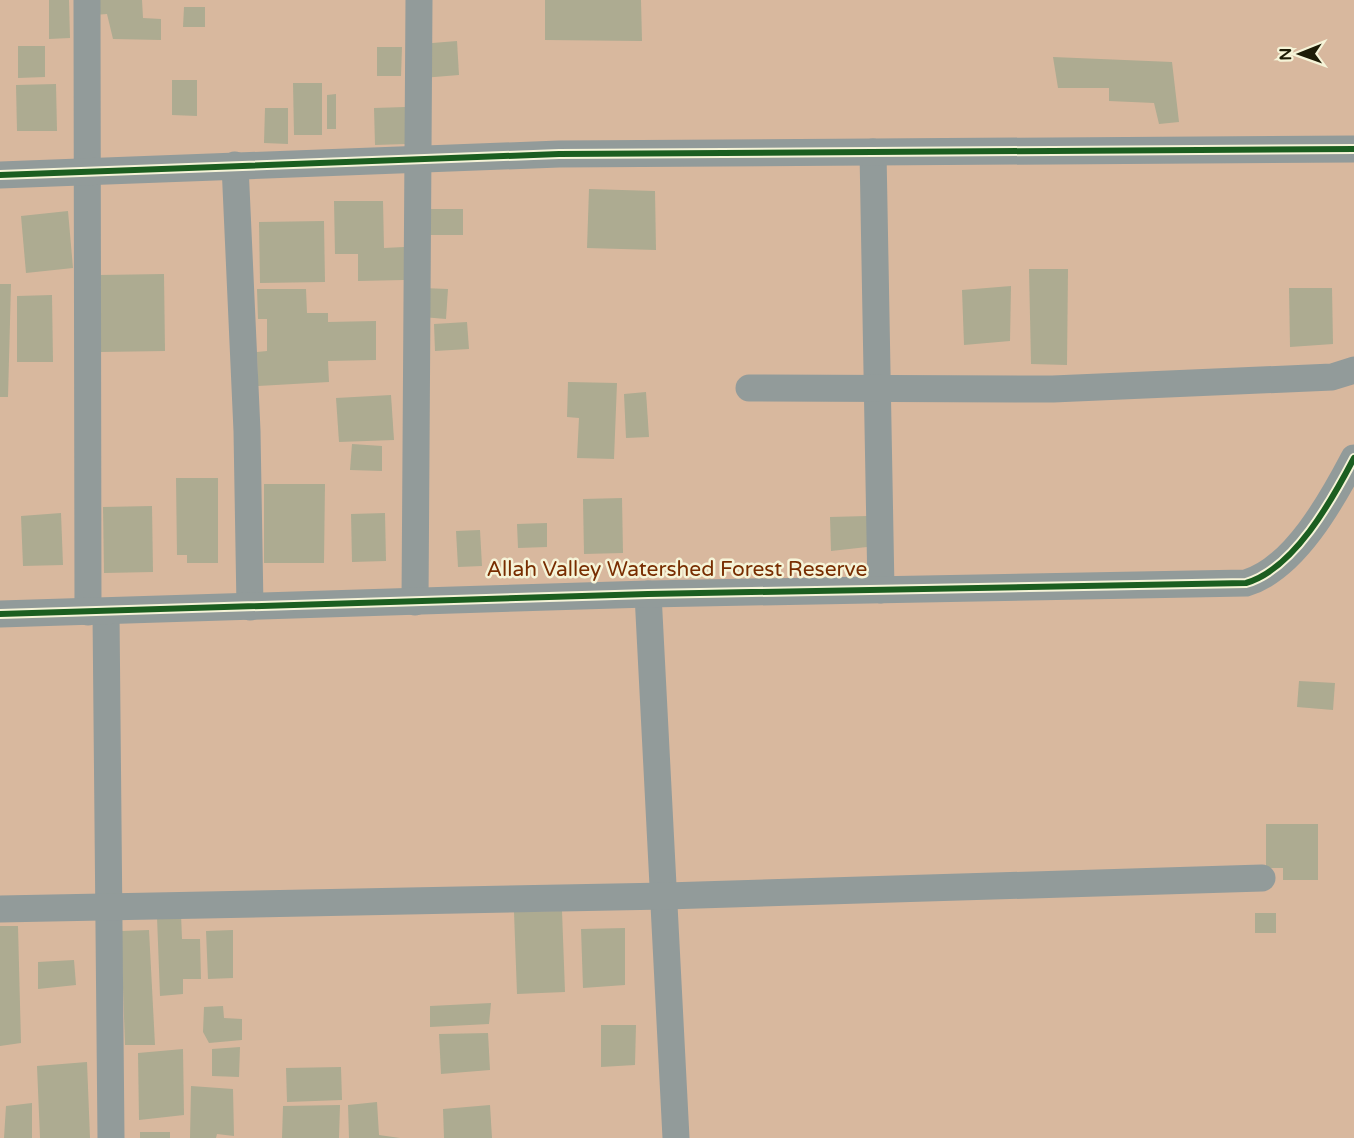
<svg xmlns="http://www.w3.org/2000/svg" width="1354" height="1138" font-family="'Varela Round',sans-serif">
<rect width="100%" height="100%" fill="#ccc9ab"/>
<!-- green -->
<rect fill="#d8b89e" x="0" y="0" width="1354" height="1138"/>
<!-- building -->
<g fill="#adab91">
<polygon points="49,0 69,0 70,38 49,39"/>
<polygon points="92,0 142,0 143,18 161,19 161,40 113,39 107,14 94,15"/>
<polygon points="545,0 641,0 642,41 545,40"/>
<polygon points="184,7 205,7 205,27 183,27"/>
<polygon points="457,41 459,75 422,78 420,44"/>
<polygon points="18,46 45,46 45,77 18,78"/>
<polygon points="377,47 402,47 401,76 377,76"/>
<polygon points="1053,57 1172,62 1179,122 1159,124 1154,103 1109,101 1109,88 1058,88"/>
<polygon points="172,80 197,80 197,116 172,115"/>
<polygon points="293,83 322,83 322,135 294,135"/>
<polygon points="56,84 57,131 17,131 16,85"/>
<polygon points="336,94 336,129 327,129 327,95"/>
<polygon points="405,107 406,144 375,145 374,108"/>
<polygon points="265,108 288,108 288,144 264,143"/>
<polygon points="589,189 655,191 656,250 587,248"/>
<polygon points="334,201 383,201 384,248 404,247 404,280 358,281 358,254 335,254"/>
<rect x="430" y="209" width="33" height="26"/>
<polygon points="68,211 73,268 26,273 21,216"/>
<polygon points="324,221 325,282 260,283 259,222"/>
<polygon points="1029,269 1068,269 1067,365 1031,364"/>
<polygon points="164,274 165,351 101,352 99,275"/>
<polygon points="0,284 11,284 8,397 0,397"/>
<polygon points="1011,286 1010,341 964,345 962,290"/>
<polygon points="423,288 448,289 446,319 422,317"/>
<polygon points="1289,288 1332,288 1333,344 1290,347"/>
<polygon points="257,289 306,289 307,313 328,313 328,322 376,321 376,360 328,361 329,382 258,386 257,352 267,351 267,319 258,319"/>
<polygon points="52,295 53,362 17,362 17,296"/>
<polygon points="467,322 469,349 435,351 434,324"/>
<polygon points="568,382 617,383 614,459 577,458 579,418 567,417"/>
<polygon points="646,392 649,437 626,438 624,394"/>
<polygon points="391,395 394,440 339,442 336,398"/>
<polygon points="352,444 382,446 382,471 350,470"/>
<polygon points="176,478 218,478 218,563 187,563 187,555 177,555"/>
<polygon points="264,484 325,484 324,563 264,563"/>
<polygon points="622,498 623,553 584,554 583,499"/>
<polygon points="152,506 153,572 104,573 103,507"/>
<polygon points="61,513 63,565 23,566 21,516"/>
<polygon points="385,513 386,561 352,562 351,514"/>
<polygon points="867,516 867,547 831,551 830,517"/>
<polygon points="547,523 547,547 518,548 517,524"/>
<polygon points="480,530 482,566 458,567 456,531"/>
<polygon points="1299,681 1335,683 1333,710 1297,707"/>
<polygon points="1266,824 1318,824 1318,880 1283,880 1283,868 1266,868"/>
<polygon points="562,911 565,992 517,994 514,912"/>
<rect x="1255" y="913" width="21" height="20"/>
<polygon points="181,914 182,939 200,939 201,979 183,979 183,994 160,996 157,917"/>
<polygon points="0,926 18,926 21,1043 0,1046"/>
<polygon points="625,928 625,985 583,988 581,929"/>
<polygon points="149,930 155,1045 125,1045 121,931"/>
<polygon points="233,930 233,978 208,979 206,931"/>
<polygon points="74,960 76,985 38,989 38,962"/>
<polygon points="491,1003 489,1024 430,1027 430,1006"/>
<polygon points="223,1006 224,1018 242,1019 242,1040 209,1043 203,1032 204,1007"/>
<polygon points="601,1025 636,1025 635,1065 601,1067"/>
<polygon points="488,1033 490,1070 441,1074 439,1034"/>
<polygon points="240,1047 239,1077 212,1076 212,1049"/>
<polygon points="183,1049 184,1115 139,1120 138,1053"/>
<polygon points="87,1062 90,1138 40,1138 37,1066"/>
<polygon points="341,1067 342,1100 287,1102 286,1068"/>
<polygon points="191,1086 233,1089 234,1136 217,1134 216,1138 190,1138"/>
<polygon points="377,1102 379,1135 400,1138 349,1138 348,1105"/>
<polygon points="32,1103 32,1138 4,1138 6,1106"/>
<polygon points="340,1105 339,1138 282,1138 283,1106"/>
<polygon points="490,1105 492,1138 444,1138 443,1109"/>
<rect x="140" y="1132" width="30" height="6"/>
</g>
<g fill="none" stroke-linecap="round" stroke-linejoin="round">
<!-- street -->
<g stroke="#929b9a" stroke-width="27">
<polyline points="87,0 88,612"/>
<polyline points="873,152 881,590"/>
<polyline points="235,165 247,431 250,607"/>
<polyline points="0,175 559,154 1354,149"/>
<polyline points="749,388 1053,389 1332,377 1354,370"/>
<polyline points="648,594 676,1138"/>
<polyline points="415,602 419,0"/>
<polyline points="106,612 111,1138"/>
<path d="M0 614 648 594 1246 583C1294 569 1332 500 1354 458"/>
<polyline points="0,909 666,896 1262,878"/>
</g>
<defs>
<g id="cycleway">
<polyline points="0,175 559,154 1354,149"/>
<path d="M0 614 648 594 1246 583C1294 569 1332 500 1354 458"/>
</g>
</defs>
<!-- cycleway casing -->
<use href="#cycleway" stroke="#f6f4d8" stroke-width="10"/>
<!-- cycleway -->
<use href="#cycleway" stroke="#1b5e20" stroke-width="6"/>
</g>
<g text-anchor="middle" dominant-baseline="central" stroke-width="5" stroke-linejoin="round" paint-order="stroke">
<!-- park labels -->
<g font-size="21" fill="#782d01" stroke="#f6f4d8">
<text x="677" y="569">Allah Valley Watershed Forest Reserve</text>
</g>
</g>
<!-- north arrow -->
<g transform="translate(1300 54) rotate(269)" stroke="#f6f4d8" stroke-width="4.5" paint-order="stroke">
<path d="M0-4.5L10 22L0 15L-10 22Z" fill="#1d1b06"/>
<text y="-9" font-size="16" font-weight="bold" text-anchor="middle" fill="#1d1b06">N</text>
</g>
</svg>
